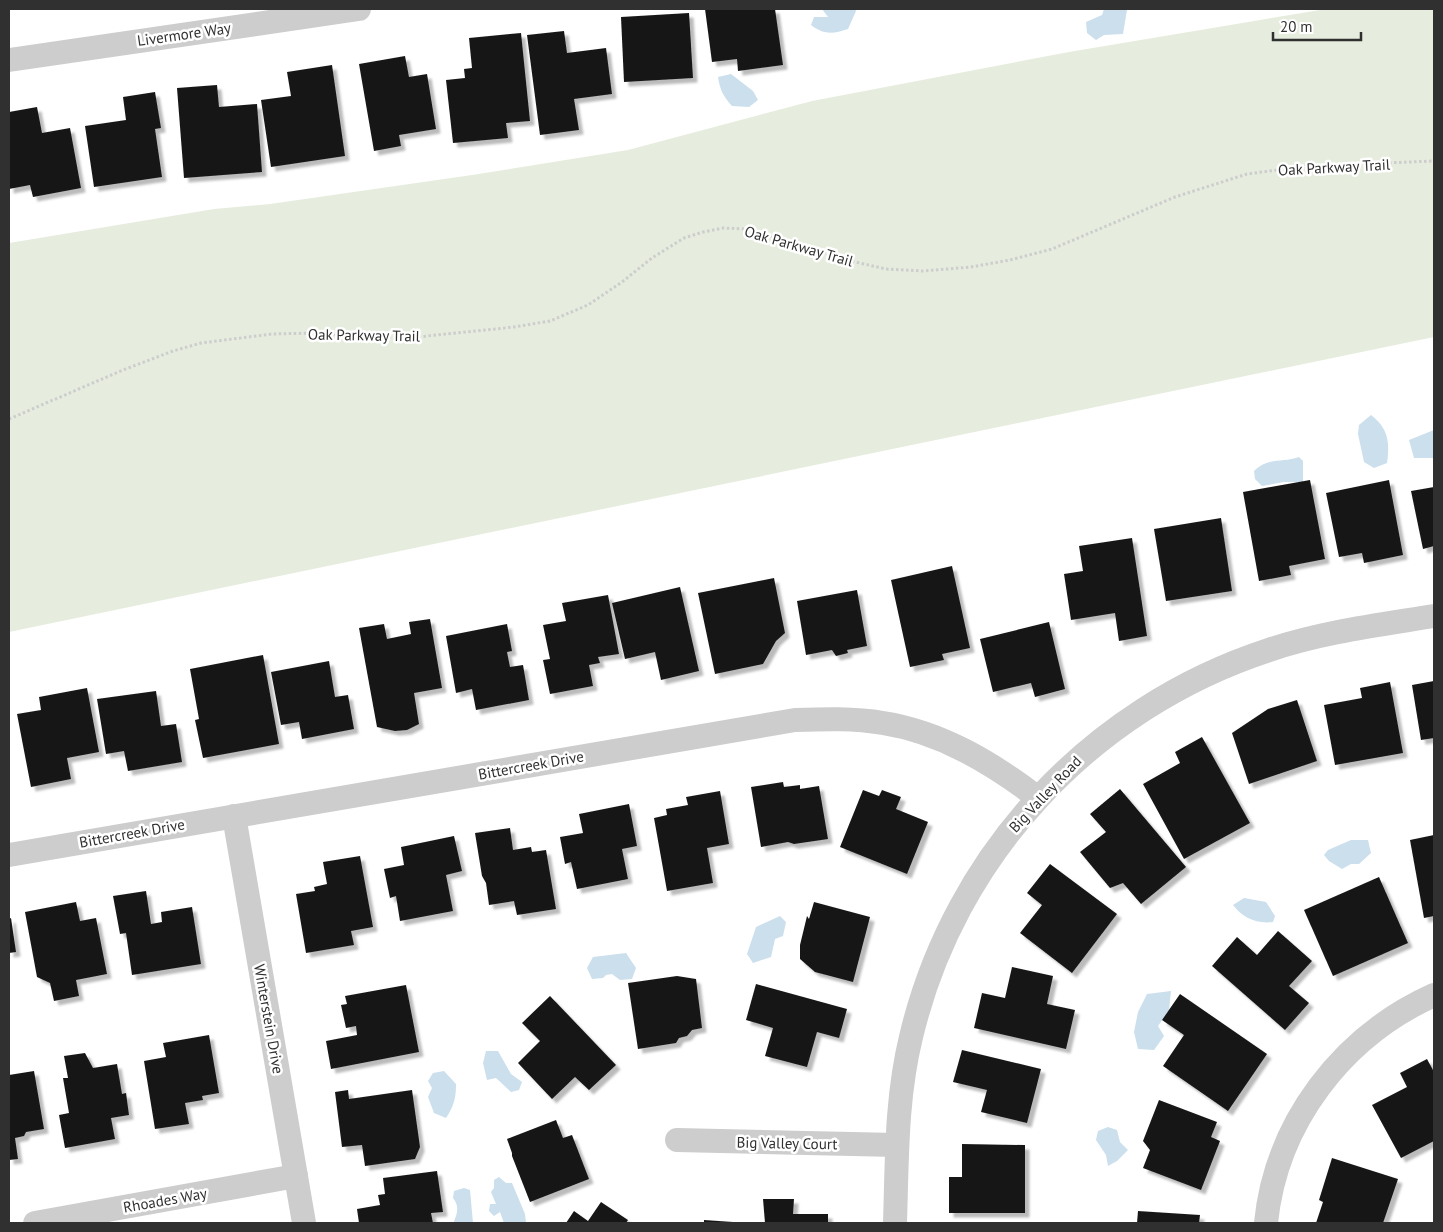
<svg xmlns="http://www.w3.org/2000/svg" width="1443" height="1232" font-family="'PT Sans',sans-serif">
<defs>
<filter id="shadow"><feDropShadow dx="4.5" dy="4.5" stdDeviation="1" flood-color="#0004"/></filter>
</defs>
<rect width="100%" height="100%" fill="#fff"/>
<!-- green -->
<polygon fill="#e6edde" points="1326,9 1434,9 1434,337 9,632 9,243 214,209 270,204 472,175 628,150 812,101 1069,52"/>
<!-- water -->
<g fill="#cbdfed">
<path d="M822 9H855L856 11 848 29C833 34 824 35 811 25L814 17H828Z"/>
<polygon points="1104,9 1127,10 1123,34 1104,35 1096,40 1087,33 1086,22 1102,15"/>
<path d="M731 74 753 91 758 100 749 107 732 106C723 96 720 90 718 77Z"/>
<path d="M1371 415C1388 428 1390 442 1387 463L1374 468 1364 462 1358 434 1359 425Z"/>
<polygon points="1434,430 1434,458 1414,458 1409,440"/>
<path d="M1299 457 1303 461V482H1284L1262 486 1255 479 1254 471C1268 457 1282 463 1299 457Z"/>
<polygon points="1351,840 1368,840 1371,853 1359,864 1351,864 1342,869 1329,861 1324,855 1328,850"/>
<path d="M1244 898 1266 902 1275 916 1273 922C1256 924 1243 918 1233 905Z"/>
<polygon points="780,916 786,922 783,936 775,939 771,957 753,963 747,954 756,927"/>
<polygon points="626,953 636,968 632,979 620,980 612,974 606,975 603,978 592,979 587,968 593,957"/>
<polygon points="1171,991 1169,1010 1158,1026 1164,1036 1154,1050 1138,1049 1134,1032 1138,1012 1147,994"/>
<polygon points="486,1051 498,1051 511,1074 522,1082 519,1090 511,1092 496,1078 487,1080 483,1063"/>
<path d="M444 1071 456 1084C456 1098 454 1106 446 1118L434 1113 428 1097 432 1088 428 1081 433 1073Z"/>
<polygon points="1108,1127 1117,1130 1120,1142 1128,1150 1117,1161 1108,1166 1106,1155 1096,1140 1098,1131"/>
<polygon points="499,1177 506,1183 512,1183 525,1214 526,1223 504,1223 500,1212 494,1216 489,1211 490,1204 496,1204 491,1192 494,1188 494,1180"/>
<path d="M464 1188 470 1190 473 1223H455L454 1221C458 1213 459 1205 453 1198L454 1191Z"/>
</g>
<!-- building -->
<g fill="#171717" filter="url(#shadow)">
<polygon points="705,9 775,9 783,65 738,71 737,59 712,62"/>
<polygon points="689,13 693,78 624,82 621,17"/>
<polygon points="564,31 567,53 606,48 612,94 574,99 579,130 540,135 527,35"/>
<polygon points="521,33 530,121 506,123 508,138 453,143 446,80 465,78 464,69 472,68 469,38"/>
<polygon points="405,56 409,77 427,74 436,129 399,135 401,146 374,151 359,64"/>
<polygon points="332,65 345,156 271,167 261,100 291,96 287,72"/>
<polygon points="217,85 219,107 257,104 262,172 184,178 177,88"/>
<polygon points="155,92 161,128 155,129 162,177 94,187 85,126 126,120 123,97"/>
<polygon points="37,107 42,133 70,128 81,188 33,197 30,185 9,189 9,112"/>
<polygon points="1310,480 1325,559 1289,566 1291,575 1259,581 1243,492"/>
<polygon points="1389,480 1403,555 1364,563 1362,553 1339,557 1326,493"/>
<polygon points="1434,487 1434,546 1423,549 1411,491"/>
<polygon points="1221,518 1232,591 1166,601 1154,529"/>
<polygon points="1132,538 1147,636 1119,641 1115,613 1071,620 1064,574 1083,571 1079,546"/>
<polygon points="952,566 970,648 942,654 944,660 910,667 891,580"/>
<polygon points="774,578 785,633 776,641 763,664 715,674 698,593"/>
<polygon points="680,587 699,671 661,680 655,652 625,659 612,603"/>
<polygon points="857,590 867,646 847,650 848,653 836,656 832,650 806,655 797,601"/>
<polygon points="608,595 619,654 598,657 600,663 589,665 593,686 550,694 543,660 550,659 543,625 566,621 562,603"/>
<polygon points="430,619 442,688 414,693 419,724 407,730 395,731 377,727 359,628 384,624 387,639 411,634 409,622"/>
<polygon points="1049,622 1065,689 1035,697 1031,683 993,692 980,639"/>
<polygon points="507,624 512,651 507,652 510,667 523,665 529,700 476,710 472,689 456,693 446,636"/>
<polygon points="263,655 279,744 203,758 195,720 199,719 190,669"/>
<polygon points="329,661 335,697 348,695 354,729 302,739 299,722 281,725 271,672"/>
<polygon points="1434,681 1434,738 1421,740 1412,685"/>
<polygon points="1390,682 1403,753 1335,765 1324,705 1362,698 1360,688"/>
<polygon points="87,688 99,752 67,758 71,779 31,787 17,714 41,710 39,697"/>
<polygon points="156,691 161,726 176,724 182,762 128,771 124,751 106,754 97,699"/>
<polygon points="1297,700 1317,761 1249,784 1232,733 1268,709"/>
<polygon points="1202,737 1250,823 1184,859 1143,784 1180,763 1175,752"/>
<polygon points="783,782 784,787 800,785 800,789 819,786 828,839 794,844 788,842 761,847 751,787"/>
<polygon points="1120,789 1186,867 1141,904 1123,883 1110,888 1080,852 1106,832 1090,814"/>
<polygon points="863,790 879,796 882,790 901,797 896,809 928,822 907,874 840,847"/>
<polygon points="720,791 729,844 707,848 713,883 667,891 654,818 667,815 666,809 688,805 686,797"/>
<polygon points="629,804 637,846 622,849 628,879 577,889 571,862 565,864 560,837 583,833 579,814"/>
<polygon points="510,828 513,850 531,847 532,852 546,850 556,909 517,915 514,901 489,905 486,883 482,876 475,833"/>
<polygon points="1434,835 1434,916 1424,918 1410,840"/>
<polygon points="454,836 462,871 446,875 453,911 400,921 396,896 390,898 384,869 404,865 401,847"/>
<polygon points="360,856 373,927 351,931 354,945 306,953 296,894 315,891 314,887 327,884 323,862"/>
<polygon points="1050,864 1117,914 1072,973 1020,933 1042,905 1027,893"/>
<polygon points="1379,877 1408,943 1333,976 1304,910"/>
<polygon points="146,891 151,924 162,922 161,912 192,907 201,964 132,975 126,933 120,934 113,896"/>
<polygon points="76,902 80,921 96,918 107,974 76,980 79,996 54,1001 50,983 37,977 25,912"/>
<polygon points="814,902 870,917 853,982 815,972 800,959 800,945 807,916 809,919"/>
<polygon points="11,918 16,952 9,953 9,919"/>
<polygon points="1278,931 1312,961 1289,986 1309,1003 1285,1030 1212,966 1237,937 1257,955"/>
<polygon points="1012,967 1053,976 1047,1004 1075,1010 1066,1049 974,1028 982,993 1005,998"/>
<polygon points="677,976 696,979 702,1028 692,1030 687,1036 679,1038 676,1043 638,1049 628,983"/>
<polygon points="756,984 847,1009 839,1038 817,1032 807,1067 765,1056 773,1028 746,1020"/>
<polygon points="406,985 419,1052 331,1069 326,1041 357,1035 356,1026 346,1028 341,1005 347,1004 345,996"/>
<polygon points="1180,994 1267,1054 1228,1111 1163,1066 1184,1035 1162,1020"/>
<polygon points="550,996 616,1065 589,1090 575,1077 552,1099 518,1063 540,1041 522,1023"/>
<polygon points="209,1035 219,1093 202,1096 203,1100 185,1103 189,1124 155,1129 144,1061 166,1057 163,1043"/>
<polygon points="962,1050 1041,1069 1027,1123 981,1112 987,1090 953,1082"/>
<polygon points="85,1053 93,1068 117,1064 122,1094 126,1093 129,1115 111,1118 115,1139 65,1148 59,1115 69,1113 63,1078 68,1078 64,1056"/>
<polygon points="1427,1059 1434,1072 1434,1141 1401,1158 1372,1105 1407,1087 1400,1073"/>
<polygon points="34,1071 44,1129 26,1132 24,1136 15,1138 18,1159 9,1160 9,1075"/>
<polygon points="348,1090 349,1099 412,1090 420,1147 415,1159 365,1166 362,1145 342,1147 335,1092"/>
<polygon points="1159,1100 1217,1122 1211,1137 1220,1141 1201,1190 1143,1168 1150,1150 1143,1141"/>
<polygon points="556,1120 563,1138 572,1135 589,1179 530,1202 512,1156 512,1153 507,1139"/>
<polygon points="962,1144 1025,1145 1025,1213 949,1213 949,1177 962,1177"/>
<polygon points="1332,1158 1398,1179 1383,1223 1316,1223 1323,1202 1319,1200"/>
<polygon points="437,1171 443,1212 431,1213 433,1223 359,1223 357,1209 380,1205 378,1195 385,1194 383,1178"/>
<polygon points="763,1199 794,1199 793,1214 828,1214 828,1223 765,1223"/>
<polygon points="601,1202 628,1220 626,1223 566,1223 574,1211 588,1221"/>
<polygon points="1138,1211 1200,1215 1199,1223 1137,1223"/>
<polygon points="704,1220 733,1222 733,1223 704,1223"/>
</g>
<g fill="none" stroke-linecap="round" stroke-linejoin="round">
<!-- path -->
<polyline stroke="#cdcdcd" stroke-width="3" stroke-dasharray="2.5 2.5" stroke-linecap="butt" points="9,419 123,370 173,351 201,343 272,334 315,333 408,338 514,327 550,321 588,305 622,282 652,258 684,238 703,232 723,228 747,229 851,261 886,269 923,271 971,267 1010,260 1052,249 1175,197 1247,174 1308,166 1434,161"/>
<!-- street -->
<g stroke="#cdcdcd" stroke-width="24">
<polyline points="9,60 359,9"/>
<polyline points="234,816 304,1223"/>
<path d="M9 855 795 720C824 719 854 718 883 723 941 732 992 763 1038 798"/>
<polyline points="677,1140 897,1145"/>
<polyline points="35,1223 296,1176"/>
<path d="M895 1223C897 1161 896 1098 911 1037 954 855 1091 708 1269 650 1322 632 1379 625 1434 616"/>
<path d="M1266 1223C1276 1122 1343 1036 1434 995"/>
</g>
</g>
<g text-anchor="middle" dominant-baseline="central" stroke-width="5" stroke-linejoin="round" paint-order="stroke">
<!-- street labels -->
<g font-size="15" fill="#303030" stroke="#fff">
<text transform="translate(184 34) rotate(-8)">Livermore Way</text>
<text transform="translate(1334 167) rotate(-3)">Oak Parkway Trail</text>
<text transform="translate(799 246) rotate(16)">Oak Parkway Trail</text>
<text transform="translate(364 335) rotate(1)">Oak Parkway Trail</text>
<text transform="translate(531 765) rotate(-10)">Bittercreek Drive</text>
<text transform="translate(1045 794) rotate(-47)">Big Valley Road</text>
<text transform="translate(132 833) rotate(-10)">Bittercreek Drive</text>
<text transform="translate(269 1019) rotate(80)">Winterstein Drive</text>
<text transform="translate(787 1143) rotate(1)">Big Valley Court</text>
<text transform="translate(165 1200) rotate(-10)">Rhoades Way</text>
</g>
</g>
<!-- border -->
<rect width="1443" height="1232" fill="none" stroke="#303030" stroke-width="20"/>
<!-- scale -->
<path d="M1273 32v8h88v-8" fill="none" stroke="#303030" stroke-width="2.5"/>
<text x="1280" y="32" font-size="15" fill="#303030" stroke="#ffffff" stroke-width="4" paint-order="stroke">20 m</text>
</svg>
